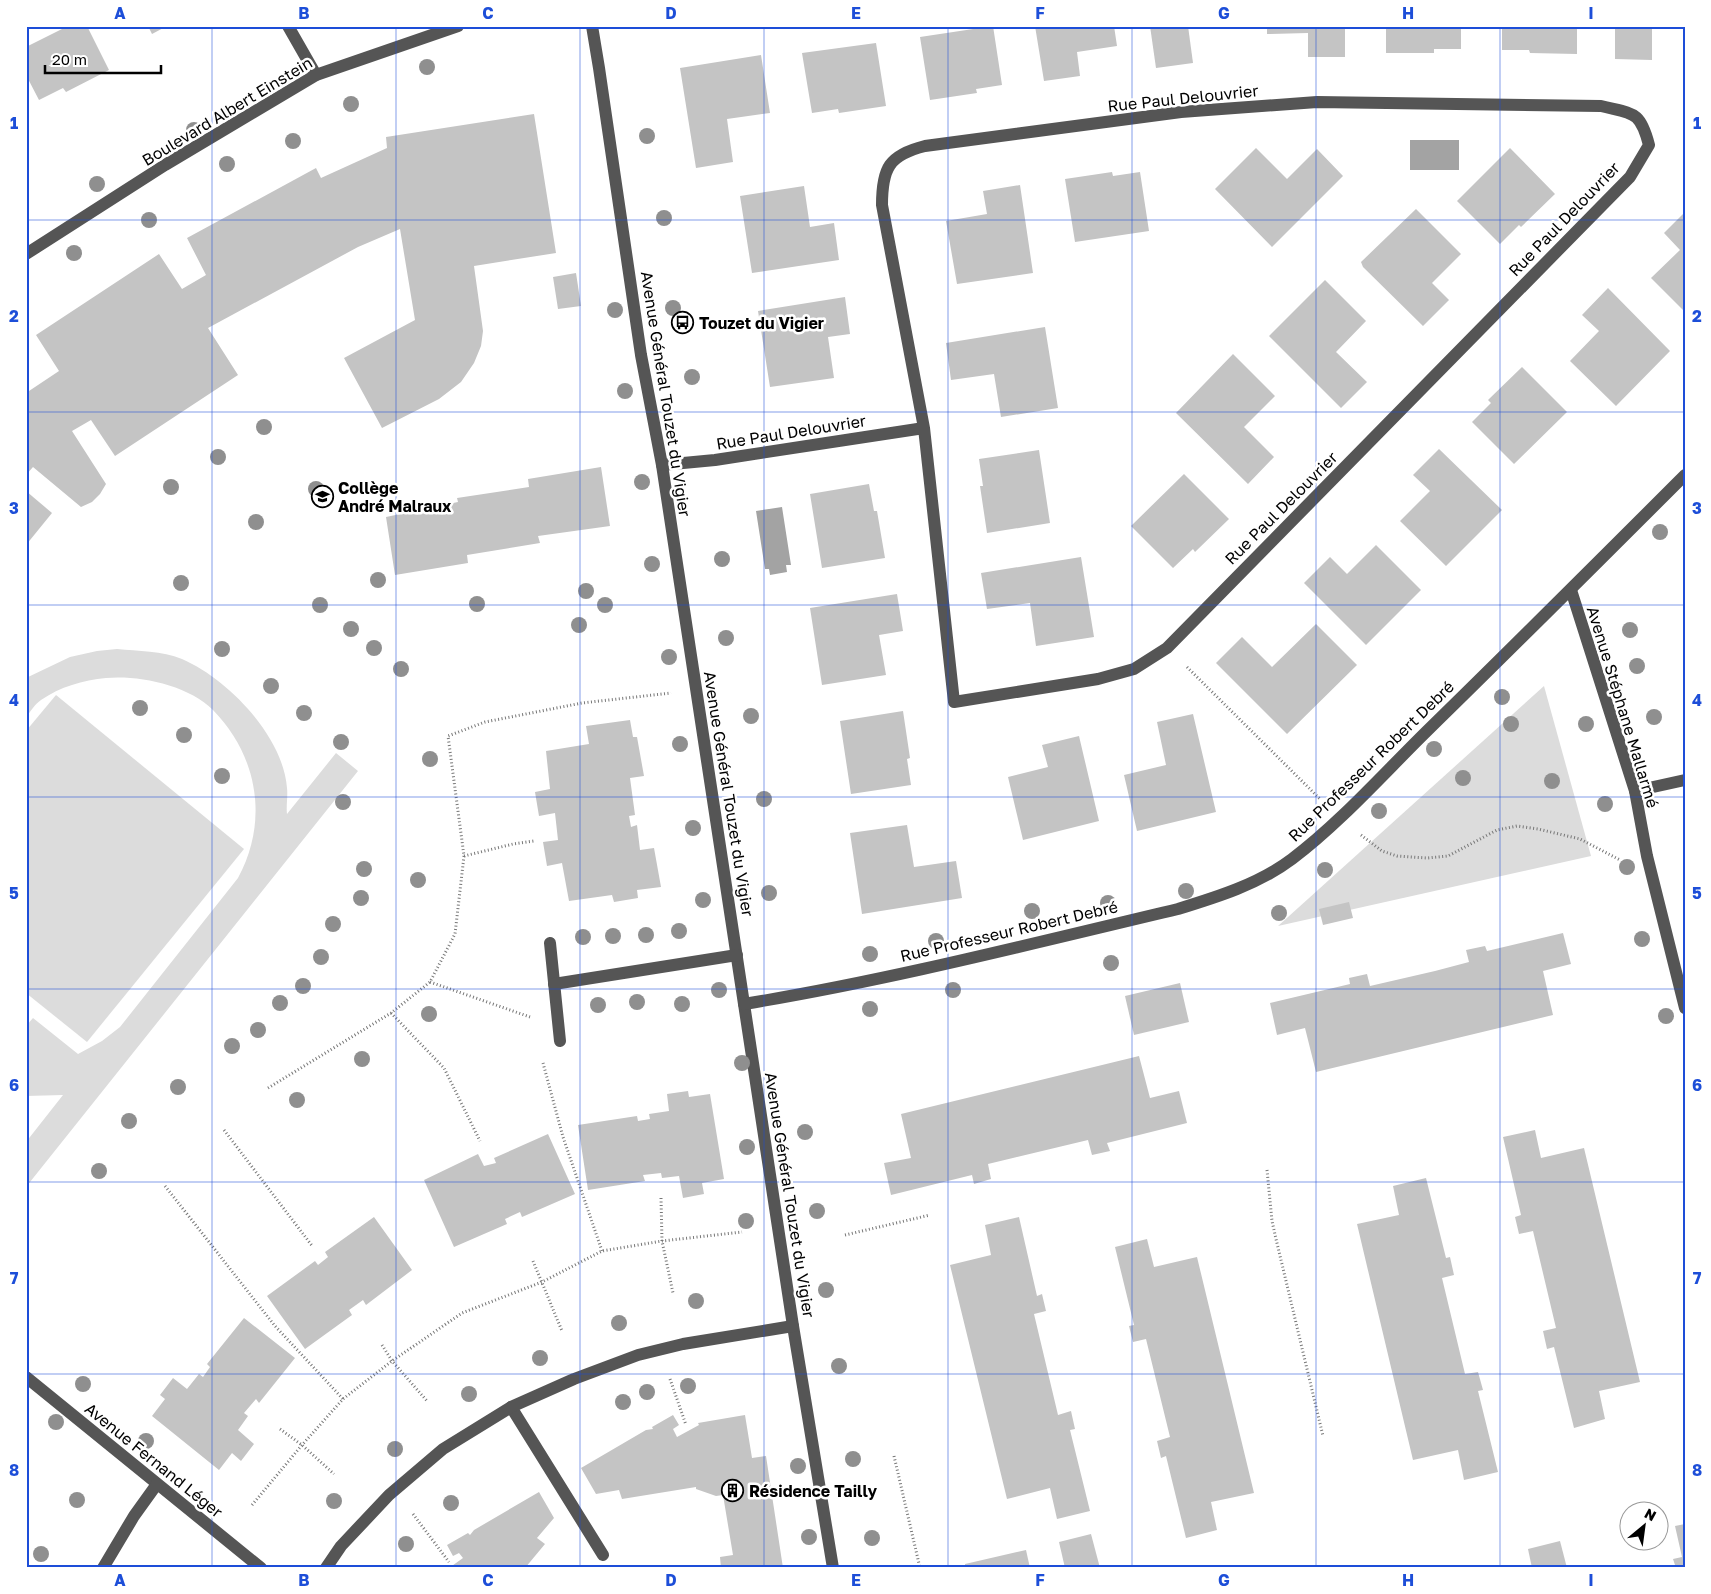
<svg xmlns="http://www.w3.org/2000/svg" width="1711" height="1594" font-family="'Golos Text',sans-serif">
<rect width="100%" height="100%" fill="#fff"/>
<!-- green -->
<g fill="#dcdcdc">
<path d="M117 649C138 651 162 651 182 659 228 679 283 736 287 788 288 796 286 806 287 814L336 753 358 771 26 1187V1142L63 1095 26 1096V1026L33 1018 78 1054 102 1041 120 1027 238 878C269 821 258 756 213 710 188 685 139 675 106 678 83 680 60 687 41 700 35 704 31 711 26 717V678L70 657 97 651Z"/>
<polygon points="1544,686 1591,856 1278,926"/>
<polygon points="56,695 244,849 87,1042 26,993 26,731"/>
</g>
<!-- water -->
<g fill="#a3a3a3">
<rect x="1410" y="140" width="49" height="30"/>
<polygon points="782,507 791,565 786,565 787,572 770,575 769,569 765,569 756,511"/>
</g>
<!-- building -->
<g fill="#c4c4c4">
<polygon points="68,26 87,26 109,70 66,92 63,88 39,100 26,75 26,47"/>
<polygon points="148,26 167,26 152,34"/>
<polygon points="993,26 1002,85 976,89 977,93 930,100 920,37"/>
<polygon points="1035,26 1114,26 1117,46 1077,52 1080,76 1044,81"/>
<polygon points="1150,26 1188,26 1193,63 1156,68"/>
<polygon points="1267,26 1345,26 1345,57 1308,57 1308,33 1267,34"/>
<polygon points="1386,26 1461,26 1461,49 1434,49 1434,53 1386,53"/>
<polygon points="1502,26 1577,26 1577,54 1530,53 1529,50 1502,50"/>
<polygon points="1615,26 1652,26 1652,60 1615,59"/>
<polygon points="876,43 886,106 839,113 838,109 812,113 802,53"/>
<polygon points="761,55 770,113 727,119 733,162 696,168 680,68"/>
<polygon points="534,114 556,253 474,266 483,331 481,346 474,363 461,382 439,399 382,428 344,358 415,320 400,229 358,247 208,328 238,375 115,456 91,420 72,431 106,484 100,494 92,502 81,507 33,467 26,475 26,393 59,371 36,335 159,254 182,289 206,275 187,238 316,168 321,178 387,148 386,137"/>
<polygon points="1256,148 1287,179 1317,149 1343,176 1272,247 1215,189"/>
<polygon points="1510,148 1555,194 1521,227 1519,225 1500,244 1457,201"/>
<polygon points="1112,172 1113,176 1140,172 1149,231 1075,242 1065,179"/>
<polygon points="1020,185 1033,273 957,284 946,221 987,214 983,191"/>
<polygon points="804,186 810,227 834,223 839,260 752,273 740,196"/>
<polygon points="1416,209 1461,254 1432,283 1449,300 1423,326 1363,267 1361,262"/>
<polygon points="1685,212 1685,312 1651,278 1680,250 1664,233"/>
<polygon points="576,273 581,306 558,309 553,277"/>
<polygon points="1325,280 1366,321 1336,352 1367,382 1341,408 1269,336"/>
<polygon points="1608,288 1670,351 1616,406 1570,361 1599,331 1582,315"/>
<polygon points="845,297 850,334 828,337 834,378 770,387 758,311"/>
<polygon points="1045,327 1058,408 1001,417 994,374 951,380 946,343"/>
<polygon points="1233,354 1275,396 1244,427 1274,457 1248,484 1176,413"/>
<polygon points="1522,367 1567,412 1514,464 1472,422 1491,403 1488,400"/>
<polygon points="1439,449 1502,510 1446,566 1400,521 1430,491 1413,475"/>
<polygon points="1039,450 1050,523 987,533 980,486 983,486 979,459"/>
<polygon points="601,467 610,526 538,536 540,543 467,555 468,563 395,575 386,517 458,502 457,498 529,487 528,479"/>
<polygon points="1184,474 1229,519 1195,552 1193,549 1173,568 1131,526"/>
<polygon points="869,484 874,511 877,511 885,558 822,568 810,494"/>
<polygon points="26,491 52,513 26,545"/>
<polygon points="1376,545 1421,590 1366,645 1304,583 1330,557 1347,574"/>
<polygon points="1081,557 1094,637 1036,646 1030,603 987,609 981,573"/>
<polygon points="897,594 903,631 879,635 886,675 822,685 810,608"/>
<polygon points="1316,624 1357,665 1287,734 1216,663 1242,637 1272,667"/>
<polygon points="903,711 910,758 907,759 911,785 851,794 840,721"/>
<polygon points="1193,714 1216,812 1137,831 1124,775 1166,765 1157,722"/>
<polygon points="630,720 633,737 637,737 644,776 630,778 635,815 629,816 631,827 637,825 640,850 654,848 661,887 637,890 638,898 614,902 612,895 569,901 562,863 547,866 543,842 558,840 555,813 539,816 535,792 550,789 546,751 589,744 586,726"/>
<polygon points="1079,736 1099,821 1023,840 1008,777 1048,767 1042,745"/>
<polygon points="907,825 914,867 956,861 962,898 862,914 850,833"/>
<polygon points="1349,902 1353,918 1323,925 1319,909"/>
<polygon points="1563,933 1571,964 1543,971 1553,1015 1316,1072 1305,1028 1277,1035 1270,1003 1350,984 1349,978 1367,974 1370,986 1435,971 1469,962 1466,950 1485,946 1487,951"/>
<polygon points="1180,983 1189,1022 1134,1035 1125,996"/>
<polygon points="1139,1056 1150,1098 1179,1091 1187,1123 1107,1143 1110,1151 1092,1155 1088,1140 988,1164 991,1179 974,1184 972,1175 891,1195 884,1163 911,1158 901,1114"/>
<polygon points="688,1091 689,1097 710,1094 724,1179 702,1183 704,1194 683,1198 679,1176 662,1178 661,1173 643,1175 645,1181 588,1190 578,1125 637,1116 638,1121 650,1119 649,1114 669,1111 667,1094"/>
<polygon points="1535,1130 1541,1158 1584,1148 1640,1382 1599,1391 1605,1419 1574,1428 1554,1347 1547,1349 1543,1331 1556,1328 1533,1231 1519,1234 1515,1217 1521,1215 1503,1137"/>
<polygon points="548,1134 575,1194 522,1217 520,1212 505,1219 507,1224 454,1247 424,1180 478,1154 484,1166 496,1163 494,1158"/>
<polygon points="1426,1178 1446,1258 1450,1257 1454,1275 1442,1278 1465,1374 1478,1372 1483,1390 1478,1391 1498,1472 1464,1480 1458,1450 1413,1460 1357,1224 1399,1215 1393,1186"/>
<polygon points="374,1217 412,1270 366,1305 363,1300 349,1310 352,1315 305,1349 267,1296 315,1261 318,1265 328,1257 325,1252"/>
<polygon points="1019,1217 1037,1296 1042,1294 1046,1311 1034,1314 1058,1415 1071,1411 1075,1429 1070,1430 1090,1511 1057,1519 1050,1488 1007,1499 950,1265 991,1255 985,1225"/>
<polygon points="1147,1239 1154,1267 1197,1257 1254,1493 1211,1502 1217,1530 1186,1538 1166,1456 1161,1458 1157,1441 1170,1437 1146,1339 1133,1342 1129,1326 1134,1325 1115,1247"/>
<polygon points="244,1318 295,1358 259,1403 256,1399 244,1413 248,1416 238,1430 254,1444 241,1461 232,1453 219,1470 152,1416 165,1399 160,1395 173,1378 187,1389 199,1374 203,1377 210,1367 207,1364"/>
<polygon points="673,1415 679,1425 673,1429 677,1437 699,1425 698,1423 745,1415 752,1458 766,1456 783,1568 721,1568 720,1557 733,1555 723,1495 716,1496 696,1489 696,1487 622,1499 619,1490 596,1494 581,1468 646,1430 653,1429 652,1427"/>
<polygon points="539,1492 554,1518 537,1538 545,1544 525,1568 449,1568 463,1558 459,1553 453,1556 447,1545 468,1533 470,1535 474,1530"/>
<polygon points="1685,1524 1685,1568 1676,1568 1673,1559 1682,1557 1675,1526"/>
<polygon points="1091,1534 1100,1568 1065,1568 1059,1542"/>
<polygon points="1560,1541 1567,1568 1532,1568 1528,1549"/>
<polygon points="1026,1550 1030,1568 965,1568 965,1564"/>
</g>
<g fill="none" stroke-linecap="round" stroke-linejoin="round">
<!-- path -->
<g stroke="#777" stroke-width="3" stroke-dasharray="1 2.5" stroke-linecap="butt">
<polyline points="1187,667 1321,800"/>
<polyline points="1361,835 1382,851 1397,856 1427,858 1448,856 1497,830 1517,826 1538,829 1580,839 1620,860"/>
<polyline points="464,856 513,844 534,841"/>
<polyline points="430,982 530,1017"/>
<polyline points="391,1013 444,1068 480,1141"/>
<polyline points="543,1063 563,1137 602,1251"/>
<polyline points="268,1088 391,1013 430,982 455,934 464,856 448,736 485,722 582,703 671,693"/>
<polyline points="224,1130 313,1247"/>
<polyline points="1267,1170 1272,1221 1276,1239 1323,1436"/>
<polyline points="165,1186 275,1326 343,1399"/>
<polyline points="661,1198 662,1241 673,1293"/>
<polyline points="845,1235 930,1215"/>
<polyline points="533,1261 562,1331"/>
<polyline points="382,1345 392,1361 428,1402"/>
<polyline points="670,1379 686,1425"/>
<polyline points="280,1429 302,1445 334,1474"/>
<polyline points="894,1456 920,1568"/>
<polyline points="252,1505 302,1445 343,1399 392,1361 462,1313 542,1282 602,1251 662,1241 742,1232"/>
<polyline points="413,1514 449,1562"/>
</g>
<!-- minor -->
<g stroke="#555" stroke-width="12">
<polyline points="288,26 316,75"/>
<polyline points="592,26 599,68 641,355 662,465 793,1326 833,1568"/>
<polyline points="26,254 165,165 316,75 458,26"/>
<path d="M662 465 715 460 924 428 954 702 1098 679 1134 669 1167 648 1630 177 1649 145C1640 110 1633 114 1601 106L1317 102 1181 112 925 146C889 155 882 168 882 205L924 428"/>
<polyline points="1571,590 1635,791 1647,856 1685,1008"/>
<polyline points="1635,791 1685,780"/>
<polyline points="550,943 560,1041"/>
<polyline points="554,984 737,955"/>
<path d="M744 1004C890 980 1034 943 1178 909 1217 897 1259 884 1292 859 1340 823 1386 771 1429 729 1515 645 1600 560 1685 475"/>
<polyline points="26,1377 261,1568"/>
<polyline points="511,1407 603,1555"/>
<polyline points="103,1568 134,1516 157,1484"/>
<polyline points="326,1568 341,1546 389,1495 443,1449 511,1407 574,1379 638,1355 683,1344 793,1326"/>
</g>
</g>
<!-- trees -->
<g fill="#8f8f8f">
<circle cx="427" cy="67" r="8"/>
<circle cx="351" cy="104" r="8"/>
<circle cx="194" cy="130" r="8"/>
<circle cx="647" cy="136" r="8"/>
<circle cx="293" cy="141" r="8"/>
<circle cx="227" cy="164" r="8"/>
<circle cx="97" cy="184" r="8"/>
<circle cx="664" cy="218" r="8"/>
<circle cx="149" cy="220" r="8"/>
<circle cx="74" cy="253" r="8"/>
<circle cx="673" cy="308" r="8"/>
<circle cx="615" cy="310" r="8"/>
<circle cx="692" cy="377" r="8"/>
<circle cx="625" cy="391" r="8"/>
<circle cx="264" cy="427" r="8"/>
<circle cx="218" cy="457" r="8"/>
<circle cx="642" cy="482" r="8"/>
<circle cx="171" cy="487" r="8"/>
<circle cx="316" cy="489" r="8"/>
<circle cx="256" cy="522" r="8"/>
<circle cx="1660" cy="532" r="8"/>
<circle cx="722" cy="559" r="8"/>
<circle cx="652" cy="564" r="8"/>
<circle cx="378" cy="580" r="8"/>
<circle cx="181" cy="583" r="8"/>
<circle cx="586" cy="591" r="8"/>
<circle cx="477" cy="604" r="8"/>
<circle cx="320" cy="605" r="8"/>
<circle cx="605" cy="605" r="8"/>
<circle cx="579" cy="625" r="8"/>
<circle cx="351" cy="629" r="8"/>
<circle cx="1630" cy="630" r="8"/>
<circle cx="726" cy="638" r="8"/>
<circle cx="374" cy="648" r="8"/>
<circle cx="222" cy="649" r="8"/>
<circle cx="669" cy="657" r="8"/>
<circle cx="1637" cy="666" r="8"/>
<circle cx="401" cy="669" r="8"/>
<circle cx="271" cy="686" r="8"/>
<circle cx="1502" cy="697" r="8"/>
<circle cx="140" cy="708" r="8"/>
<circle cx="304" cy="713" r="8"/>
<circle cx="751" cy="716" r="8"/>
<circle cx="1654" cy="717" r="8"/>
<circle cx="1511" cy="724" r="8"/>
<circle cx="1586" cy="724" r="8"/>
<circle cx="184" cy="735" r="8"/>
<circle cx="341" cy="742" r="8"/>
<circle cx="680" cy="744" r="8"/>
<circle cx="1434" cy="749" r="8"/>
<circle cx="430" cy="759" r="8"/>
<circle cx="222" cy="776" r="8"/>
<circle cx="1463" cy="778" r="8"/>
<circle cx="1552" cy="781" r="8"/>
<circle cx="764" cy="799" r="8"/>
<circle cx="343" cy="802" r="8"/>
<circle cx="1605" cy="804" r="8"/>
<circle cx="1379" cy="811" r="8"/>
<circle cx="693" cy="828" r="8"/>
<circle cx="1627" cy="867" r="8"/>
<circle cx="364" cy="869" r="8"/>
<circle cx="1325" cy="870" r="8"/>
<circle cx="418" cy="880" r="8"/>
<circle cx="1186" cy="891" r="8"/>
<circle cx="769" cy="893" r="8"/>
<circle cx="361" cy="898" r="8"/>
<circle cx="703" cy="900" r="8"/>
<circle cx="1108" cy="903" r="8"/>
<circle cx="1032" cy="911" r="8"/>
<circle cx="1279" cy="913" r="8"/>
<circle cx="333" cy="924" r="8"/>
<circle cx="679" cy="931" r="8"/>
<circle cx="646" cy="935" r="8"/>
<circle cx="613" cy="936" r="8"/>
<circle cx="583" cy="937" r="8"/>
<circle cx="1642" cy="939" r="8"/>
<circle cx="936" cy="941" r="8"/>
<circle cx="870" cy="954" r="8"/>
<circle cx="321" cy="957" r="8"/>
<circle cx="1111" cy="963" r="8"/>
<circle cx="303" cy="986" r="8"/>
<circle cx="719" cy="990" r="8"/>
<circle cx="953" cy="990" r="8"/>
<circle cx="637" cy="1002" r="8"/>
<circle cx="280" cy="1003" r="8"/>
<circle cx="682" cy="1004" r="8"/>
<circle cx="598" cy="1005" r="8"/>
<circle cx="870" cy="1009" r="8"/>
<circle cx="429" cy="1014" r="8"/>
<circle cx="1666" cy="1016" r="8"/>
<circle cx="258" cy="1030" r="8"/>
<circle cx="232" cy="1046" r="8"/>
<circle cx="362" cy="1059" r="8"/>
<circle cx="742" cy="1063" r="8"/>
<circle cx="178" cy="1087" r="8"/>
<circle cx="297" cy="1100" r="8"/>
<circle cx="129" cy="1121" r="8"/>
<circle cx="805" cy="1132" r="8"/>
<circle cx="747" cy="1147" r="8"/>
<circle cx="99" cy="1171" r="8"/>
<circle cx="817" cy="1211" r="8"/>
<circle cx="746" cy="1221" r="8"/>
<circle cx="826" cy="1290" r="8"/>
<circle cx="696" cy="1301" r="8"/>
<circle cx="619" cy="1323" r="8"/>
<circle cx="540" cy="1358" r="8"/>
<circle cx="839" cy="1366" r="8"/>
<circle cx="83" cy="1384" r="8"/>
<circle cx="688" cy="1386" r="8"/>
<circle cx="647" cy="1392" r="8"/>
<circle cx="469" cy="1394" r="8"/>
<circle cx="623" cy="1402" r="8"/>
<circle cx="56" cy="1422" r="8"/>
<circle cx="146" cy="1441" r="8"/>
<circle cx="395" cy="1449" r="8"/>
<circle cx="853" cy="1459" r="8"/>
<circle cx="798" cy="1466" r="8"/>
<circle cx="77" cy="1500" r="8"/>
<circle cx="334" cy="1501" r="8"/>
<circle cx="451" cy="1503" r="8"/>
<circle cx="809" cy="1537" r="8"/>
<circle cx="872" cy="1538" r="8"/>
<circle cx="406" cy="1544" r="8"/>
<circle cx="41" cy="1554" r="8"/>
</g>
<!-- grid -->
<path fill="none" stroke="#1d4ed8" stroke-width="1" stroke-opacity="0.55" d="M212 26V1568M396 26V1568M580 26V1568M764 26V1568M948 26V1568M1132 26V1568M1316 26V1568M1500 26V1568M26 220H1685M26 412H1685M26 605H1685M26 797H1685M26 989H1685M26 1182H1685M26 1374H1685"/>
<!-- icons -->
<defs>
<symbol id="bus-ring" viewBox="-11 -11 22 22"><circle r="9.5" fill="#fff" stroke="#000" stroke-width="1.5"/><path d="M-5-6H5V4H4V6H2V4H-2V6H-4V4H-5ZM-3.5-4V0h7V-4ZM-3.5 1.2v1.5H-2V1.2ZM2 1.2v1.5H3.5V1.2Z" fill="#000"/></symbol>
<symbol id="school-ring" viewBox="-11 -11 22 22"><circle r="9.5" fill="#fff" stroke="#000" stroke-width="1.5"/><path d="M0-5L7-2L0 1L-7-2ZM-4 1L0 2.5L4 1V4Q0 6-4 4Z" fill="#000"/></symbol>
<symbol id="building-ring" viewBox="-11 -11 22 22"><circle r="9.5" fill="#fff" stroke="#000" stroke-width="1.5"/><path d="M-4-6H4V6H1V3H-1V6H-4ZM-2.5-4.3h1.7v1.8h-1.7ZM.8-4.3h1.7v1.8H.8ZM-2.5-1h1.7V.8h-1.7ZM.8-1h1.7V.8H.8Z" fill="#000"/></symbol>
</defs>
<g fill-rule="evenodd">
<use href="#bus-ring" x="670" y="310" width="25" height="25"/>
<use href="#school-ring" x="310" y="484" width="25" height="25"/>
<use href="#building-ring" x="720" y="1478" width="25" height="25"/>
</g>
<g text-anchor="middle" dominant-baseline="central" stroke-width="5" stroke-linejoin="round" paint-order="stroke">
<!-- street labels -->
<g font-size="16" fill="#000" stroke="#fff">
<text transform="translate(1183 98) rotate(-6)">Rue Paul Delouvrier</text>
<text transform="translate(227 111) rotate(-31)">Boulevard Albert Einstein</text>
<text transform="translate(1564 219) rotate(-46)">Rue Paul Delouvrier</text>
<text transform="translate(666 394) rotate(81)">Avenue Général Touzet du Vigier</text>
<text transform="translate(791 432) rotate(-9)">Rue Paul Delouvrier</text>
<text transform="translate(1281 508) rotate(-45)">Rue Paul Delouvrier</text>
<text transform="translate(1623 707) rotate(73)">Avenue Stéphane Mallarmé</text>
<text transform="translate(1371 761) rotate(-44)">Rue Professeur Robert Debré</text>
<text transform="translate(729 794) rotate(81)">Avenue Général Touzet du Vigier</text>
<text transform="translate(1009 931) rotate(-13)">Rue Professeur Robert Debré</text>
<text transform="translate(790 1195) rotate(81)">Avenue Général Touzet du Vigier</text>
<text transform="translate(154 1460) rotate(39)">Avenue Fernand Léger</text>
</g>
<!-- poi labels -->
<g font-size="16" font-weight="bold" fill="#000" stroke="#fff" text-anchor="start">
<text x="699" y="323">Touzet du Vigier</text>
<text x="338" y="488">Collège<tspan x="338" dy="18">André Malraux</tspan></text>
<text x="749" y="1491">Résidence Tailly</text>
</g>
</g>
<!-- border -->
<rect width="1711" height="1594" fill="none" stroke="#ffffff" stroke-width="55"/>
<!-- north arrow -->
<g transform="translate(1644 1526) rotate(29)"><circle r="24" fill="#ffffff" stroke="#999999"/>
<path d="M0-4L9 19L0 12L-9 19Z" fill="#000000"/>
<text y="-8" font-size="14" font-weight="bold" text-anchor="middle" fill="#000000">N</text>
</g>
<!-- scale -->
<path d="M45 65v8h116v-8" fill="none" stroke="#000000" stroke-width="2.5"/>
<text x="52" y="65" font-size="15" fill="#000000" stroke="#ffffff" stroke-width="4" paint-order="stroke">20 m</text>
<rect x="28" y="28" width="1656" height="1538" fill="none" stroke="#1d4ed8" stroke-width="2"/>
<g font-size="16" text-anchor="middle" font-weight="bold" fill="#1d4ed8">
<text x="120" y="19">A</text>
<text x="304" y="19">B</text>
<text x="488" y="19">C</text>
<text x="671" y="19">D</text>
<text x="856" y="19">E</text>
<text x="1040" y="19">F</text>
<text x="1224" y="19">G</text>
<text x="1408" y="19">H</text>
<text x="1591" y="19">I</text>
<text x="14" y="129">1</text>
<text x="1697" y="129">1</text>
<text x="14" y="322">2</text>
<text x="1697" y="322">2</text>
<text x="14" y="514">3</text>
<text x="1697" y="514">3</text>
<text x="14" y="706">4</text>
<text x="1697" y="706">4</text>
<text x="14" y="899">5</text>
<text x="1697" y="899">5</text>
<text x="14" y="1091">6</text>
<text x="1697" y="1091">6</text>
<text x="14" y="1284">7</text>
<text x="1697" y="1284">7</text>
<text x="14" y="1476">8</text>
<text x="1697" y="1476">8</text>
<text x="120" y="1586">A</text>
<text x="304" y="1586">B</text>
<text x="488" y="1586">C</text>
<text x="671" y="1586">D</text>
<text x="856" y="1586">E</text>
<text x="1040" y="1586">F</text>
<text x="1224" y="1586">G</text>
<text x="1408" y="1586">H</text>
<text x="1591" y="1586">I</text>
</g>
</svg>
